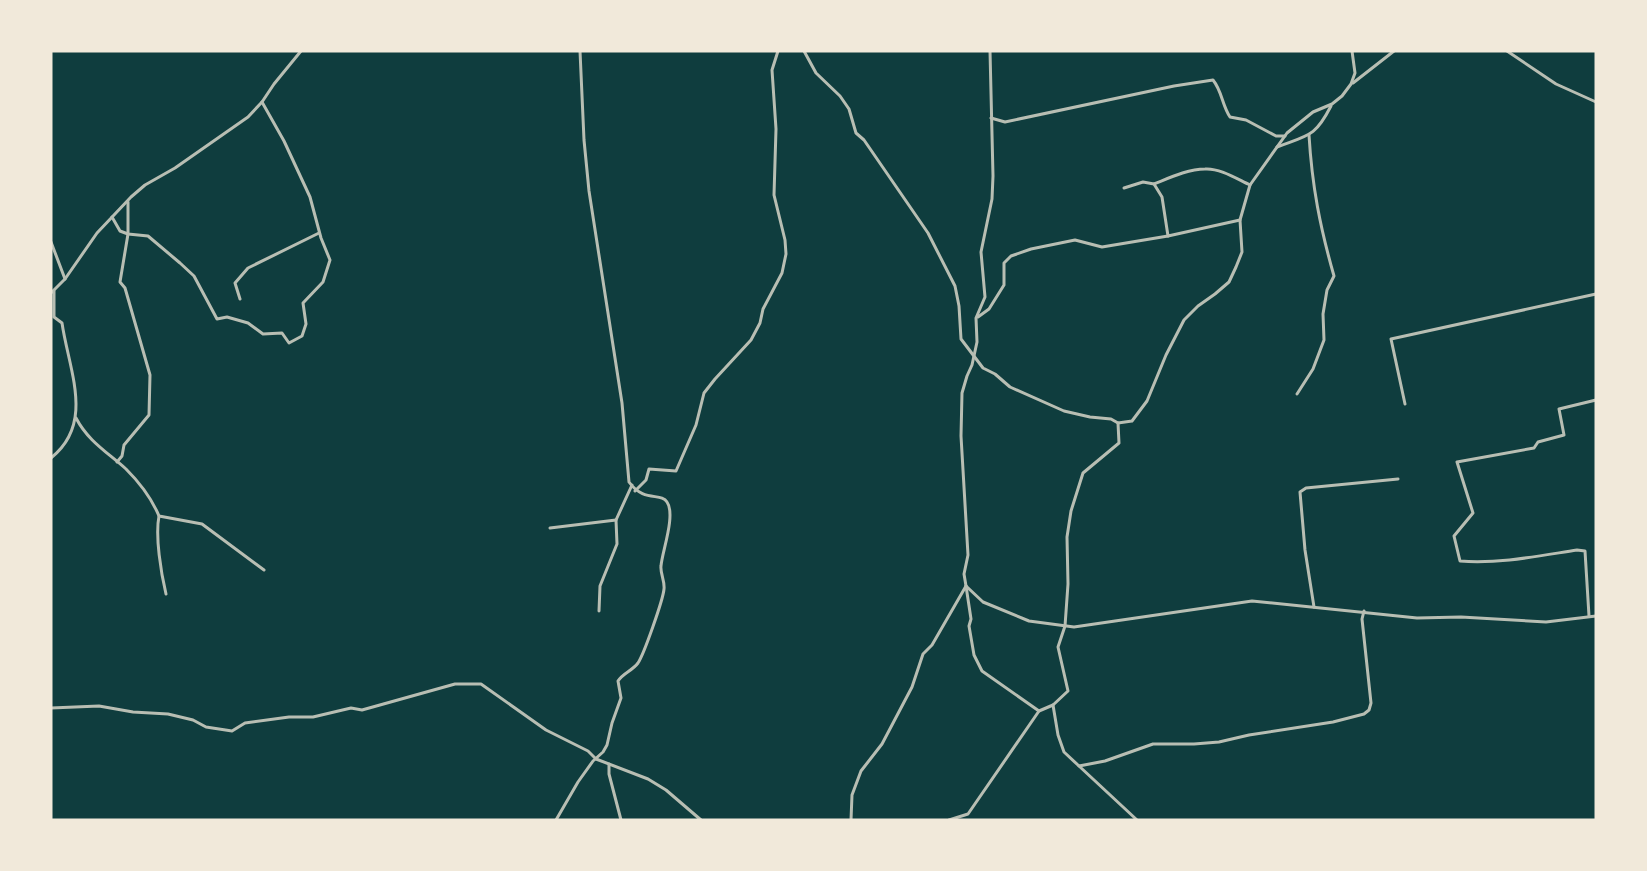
<svg xmlns="http://www.w3.org/2000/svg" width="1647" height="871" font-family="'Fira Sans',sans-serif">
<rect width="100%" height="100%" fill="#0f3d3e"/>
<g fill="none" stroke-linecap="round" stroke-linejoin="round">
<!-- minor -->
<g stroke="#b8beb3" stroke-width="3">
<polyline points="804,51 816,73 840,96 849,109 856,133 864,140 928,233 955,286 959,306 961,339 983,368 995,374 1010,387 1064,411 1090,417 1111,419 1118,423 1132,421 1147,401 1166,355 1184,320 1198,306 1215,294 1229,282 1236,267 1242,252 1240,220 1250,185 1287,133 1313,112 1332,104 1342,96 1351,84 1355,73 1352,51"/>
<polyline points="990,51 993,176 992,199 981,252 985,297 976,318 977,342 972,365 967,376 962,393 961,436 968,555 964,574 966,586 983,602 1029,621 1074,627 1252,601 1417,618 1461,617 1546,622 1596,616"/>
<polyline points="1507,51 1556,84 1596,102"/>
<polyline points="1353,83 1394,51"/>
<path d="M991 118 1005 122 1174 86 1213 80C1222 91 1222 105 1230 117L1246 120 1276 136H1285"/>
<path d="M1277 147C1309 135 1315 137 1331 106"/>
<path d="M1154 184C1169 178 1188 169 1205 169 1220 168 1237 179 1250 185"/>
<polyline points="1124,188 1143,182 1154,184 1162,197 1168,236 1240,220"/>
<polyline points="112,217 120,231 128,234 148,236 180,263 194,276 217,319 227,317 248,323 263,334 282,333 289,343 302,336 306,324 303,303 323,282 330,260 321,238 310,197 284,141 262,102"/>
<polyline points="51,242 65,279"/>
<polyline points="51,293 65,279 97,233 131,197 145,185 175,168 248,117 262,102 274,84 301,51"/>
<polyline points="240,299 235,283 248,268 319,233"/>
<polyline points="978,317 989,309 1004,285 1004,263 1011,256 1031,249 1075,240 1102,247 1168,236"/>
<path d="M1297 394 1313 369 1324 340 1323 314 1327 290 1334 276C1320 227 1312 186 1309 135"/>
<polyline points="1405,404 1391,339 1596,294"/>
<path d="M76 418C88 441 107 452 126 469 140 483 151 497 159 516L202 524 264 570"/>
<path d="M51 458C95 423 69 371 62 323L54 317V291"/>
<polyline points="117,462 122,456 124,445 149,415 150,375 125,288 120,282 128,234 128,202"/>
<polyline points="635,491 646,480 649,469 676,471 696,425 704,393 715,379 751,340 760,323 763,309 782,273 786,254 785,240 774,195 776,129 772,70 778,51"/>
<path d="M159 516C155 536 161 573 166 594"/>
<polyline points="550,528 616,520"/>
<polyline points="966,586 971,619 969,626 974,655 982,671 1039,711"/>
<polyline points="1314,607 1305,550 1300,492 1306,488 1398,479"/>
<polyline points="599,611 600,586 617,544 616,520 632,485"/>
<path d="M1589 616 1585 551 1577 550C1538 556 1499 564 1460 561L1454 536 1473 513 1457 462 1534 448 1538 442 1564 435 1559 409 1596 400"/>
<polyline points="1053,705 1068,691 1058,647 1065,626 1068,584 1067,537 1071,511 1083,473 1119,443 1118,423"/>
<polyline points="51,708 99,706 133,712 168,714 193,720 206,727 232,731 245,723 289,717 313,717 351,708 362,710 455,684 481,684 546,730 588,751 596,759 648,779 666,790 701,820"/>
<polyline points="609,764 609,774 621,820"/>
<path d="M556 820 578 782 593 761 603 752 607 745 612 723 621 698 618 681C623 673 632 671 638 663 644 654 663 600 664 589 665 581 660 573 661 566 662 552 676 515 667 502 661 492 644 503 629 482L622 403 589 191 584 140 580 51"/>
<polyline points="851,820 852,795 861,771 882,744 912,687 923,654 932,645 966,586"/>
<polyline points="949,820 968,814 1039,711 1053,705 1058,735 1064,752 1079,766"/>
<polyline points="1137,820 1079,766 1105,761 1153,744 1194,744 1219,742 1249,735 1333,722 1364,714 1369,710 1371,703 1362,619 1364,611"/>
</g>
</g>
<!-- border -->
<rect width="1647" height="871" fill="none" stroke="#f1e9da" stroke-width="105"/>
</svg>
